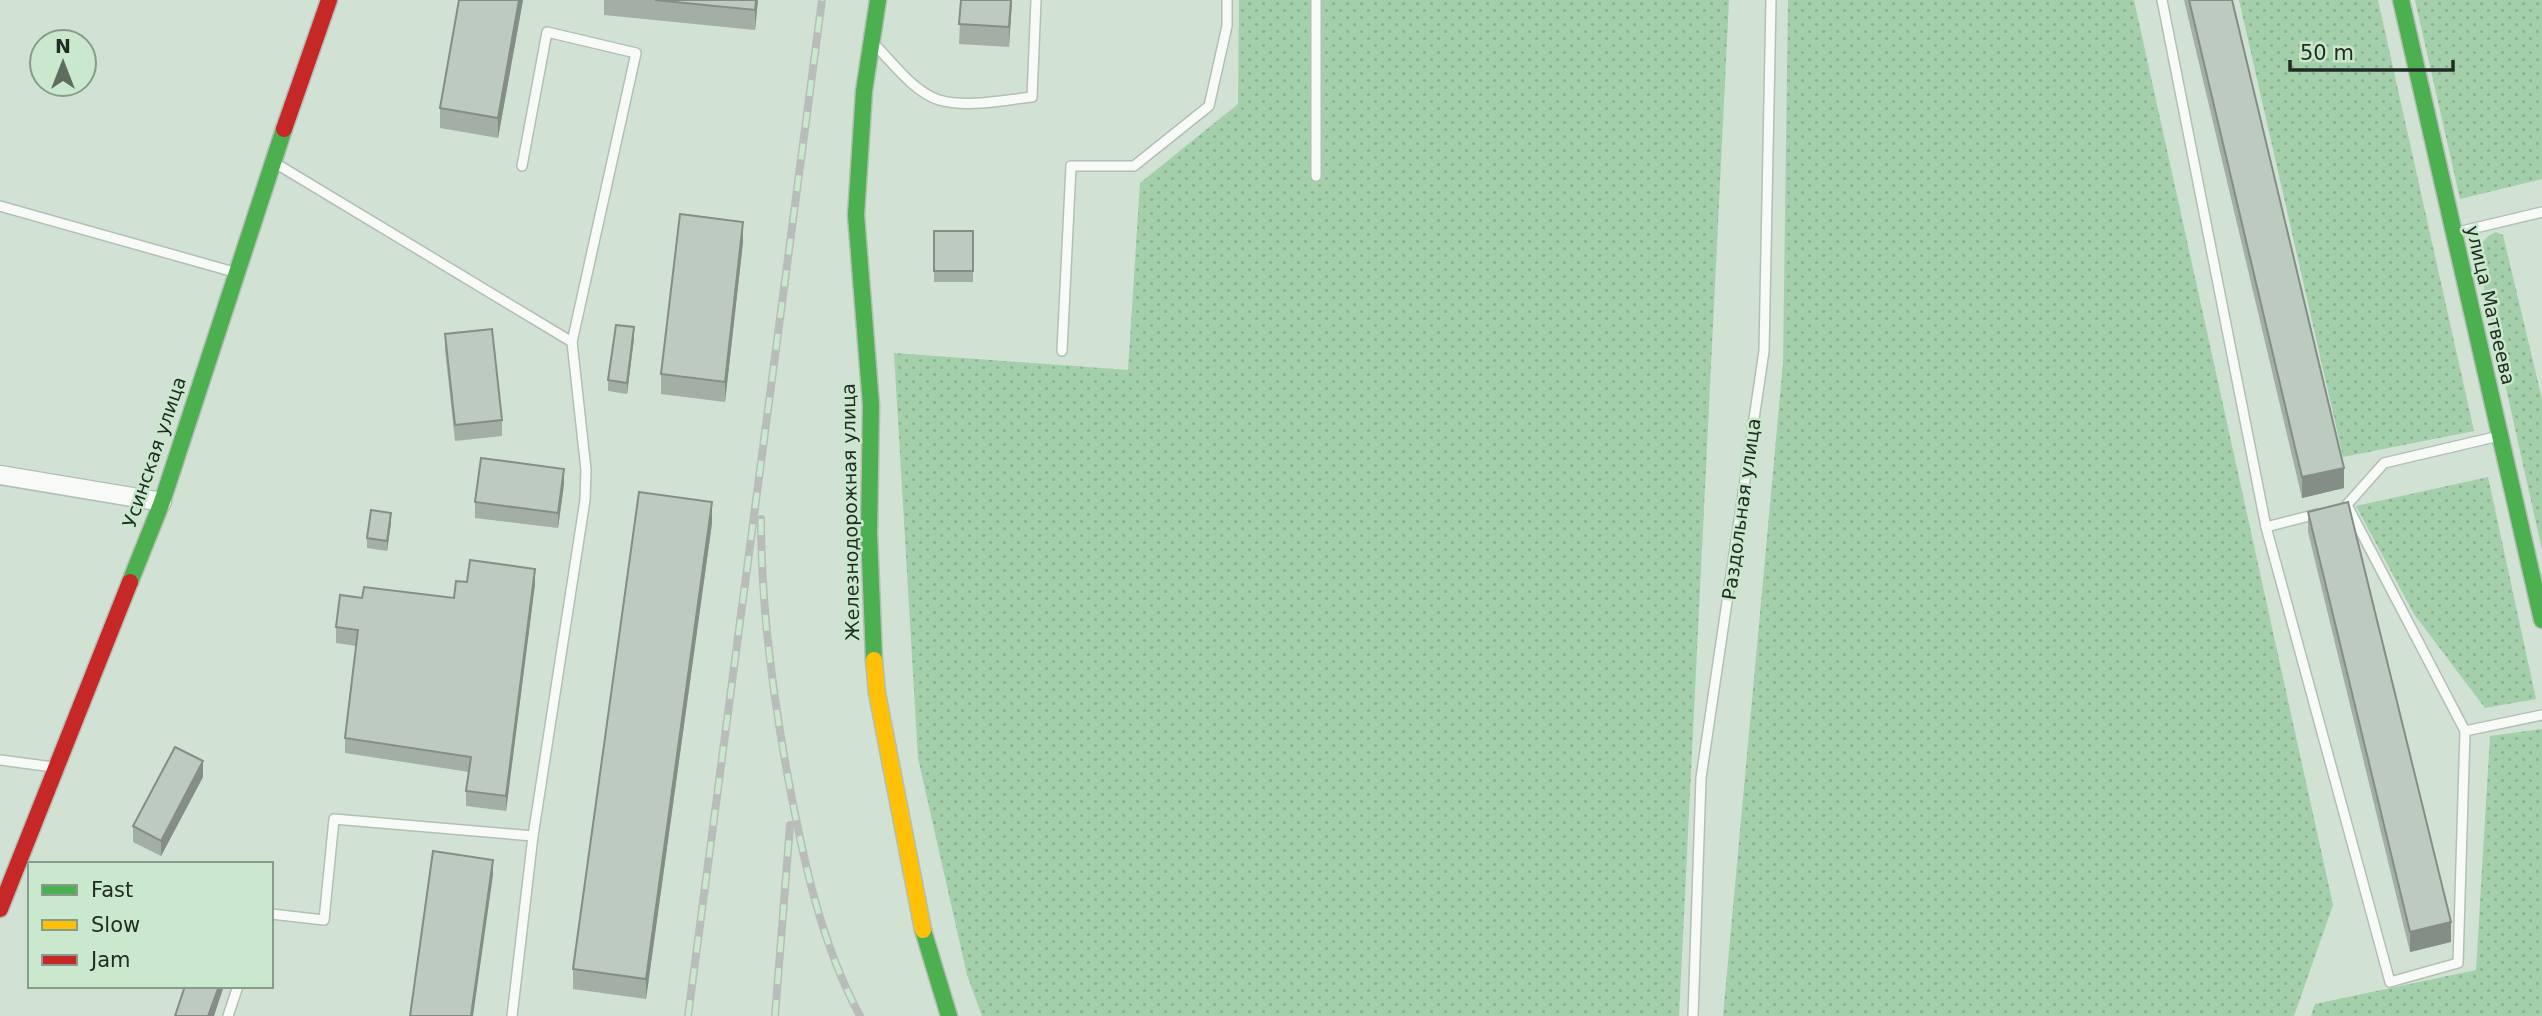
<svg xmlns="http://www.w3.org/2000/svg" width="2542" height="1016" font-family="'DejaVu Sans',sans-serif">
<defs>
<pattern id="grass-dots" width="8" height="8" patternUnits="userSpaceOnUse" patternTransform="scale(1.75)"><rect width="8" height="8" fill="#a4cfab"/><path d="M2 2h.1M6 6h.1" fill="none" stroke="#8db293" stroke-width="1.8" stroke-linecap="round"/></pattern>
</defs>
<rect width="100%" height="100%" fill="#d1e1d3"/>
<!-- grass -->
<g fill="url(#grass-dots)">
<polygon points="1239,0 1729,0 1679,1016 982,1016 967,975 918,758 894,353 1128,370 1140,183 1238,104"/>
<polygon points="1788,0 2134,0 2333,905 2294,1016 1723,1016 1783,363"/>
<polygon points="2239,0 2378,0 2474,431 2343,457"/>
<polygon points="2415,0 2542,0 2542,179 2460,199"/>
<path d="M2496 232 2503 235 2542 399V550L2478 262C2479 247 2482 238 2496 232Z"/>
<polygon points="2488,477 2536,699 2485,708 2414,614 2356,506"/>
<polygon points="2542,729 2542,1016 2311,1016 2315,1004 2476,970 2490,736"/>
</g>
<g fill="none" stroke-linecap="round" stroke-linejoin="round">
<defs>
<g id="lane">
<polyline points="1316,0 1316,176"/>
<polyline points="2162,0 2266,527 2317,514"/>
<path d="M876 46C893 63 914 92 939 100 968 108 1003 100 1032 97L1036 0"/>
<polyline points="275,163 572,342"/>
<polyline points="0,206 234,272"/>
<polyline points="2454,233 2542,212"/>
<polyline points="1062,351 1071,166 1134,166 1209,106 1227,26 1227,0"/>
<polyline points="2344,508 2384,463 2499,436"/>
<polyline points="2266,527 2390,982 2458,963 2465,731 2348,507"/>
<polyline points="2465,731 2542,715"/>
<polyline points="0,760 53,767"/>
<polyline points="271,914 324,920 334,819 533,836"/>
<polyline points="228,1016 238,986"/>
<polyline points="512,1016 533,836 585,500 586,470 572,342 636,53 547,32 522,166"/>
<polyline points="1693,1016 1701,778 1764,351 1771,0"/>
</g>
<polyline id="street" points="0,475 162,502"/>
<g id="fast">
<polyline points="2401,0 2542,620"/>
<polyline points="130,582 162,502 284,129"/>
<polyline points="874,660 869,533 871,405 856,215 864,91 878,0"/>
<polyline points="923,930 949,1016"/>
</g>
<polyline id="slow" points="874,660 877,693 923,930"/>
<g id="jam">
<polyline points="284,129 329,0"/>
<polyline points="0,909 130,582"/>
</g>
</defs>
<!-- lane casing -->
<use href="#lane" stroke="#b3bfb4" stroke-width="12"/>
<!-- street casing -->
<use href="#street" stroke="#b3bfb4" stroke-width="21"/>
<!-- fast casing -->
<use href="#fast" stroke="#b3bfb4" stroke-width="19"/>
<!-- slow casing -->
<use href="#slow" stroke="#b3bfb4" stroke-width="19"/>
<!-- jam casing -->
<use href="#jam" stroke="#b3bfb4" stroke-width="19"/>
<!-- lane -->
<use href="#lane" stroke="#f8faf8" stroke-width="9"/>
<!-- street -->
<use href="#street" stroke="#f8faf8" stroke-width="18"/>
<!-- fast -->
<use href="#fast" stroke="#4caf50" stroke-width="16"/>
<!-- slow -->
<use href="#slow" stroke="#ffc107" stroke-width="16"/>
<!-- jam -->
<use href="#jam" stroke="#c62828" stroke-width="16"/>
<defs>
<g id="rail">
<path d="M761 519C761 605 772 689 787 772 802 854 820 942 860 1016"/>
<polyline points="688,1016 822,0"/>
<polyline points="775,1016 790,825"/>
</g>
</defs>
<!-- rail casing -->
<use href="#rail" stroke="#b9bdba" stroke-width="8"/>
<!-- rail -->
<use href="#rail" stroke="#cae8cd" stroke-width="5" stroke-dasharray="16" stroke-linecap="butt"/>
</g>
<!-- wall -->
<g fill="#a3aea4">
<polygon points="459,0 523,0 498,138 440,128 440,108"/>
<polygon points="604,0 758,0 755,30 604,15"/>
<polygon points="961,0 1012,0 1009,47 959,44"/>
<polygon points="2184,0 2232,0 2344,488 2302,498"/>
<rect x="934" y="231" width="39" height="51"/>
<polygon points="743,242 725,402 661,394 661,374"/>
<polygon points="445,334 502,420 502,436 455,441 445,350"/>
<polygon points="634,338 627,394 608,391 608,380"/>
<polygon points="564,484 558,528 475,518 475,502"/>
<polygon points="2308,512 2451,942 2410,952 2308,532"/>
<polygon points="391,523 387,551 367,548 367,538"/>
<polygon points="712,523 646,999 573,989 573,969"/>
<polygon points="467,582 535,584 506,811 466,806 466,791 469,772 345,753 345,738 356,646 336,643 336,627 362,598 454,598"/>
<polygon points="203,777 161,856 133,842 133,826"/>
</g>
<!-- shaded-wall -->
<g fill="#848d86">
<polygon points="519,0 523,0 498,138 498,118"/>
<polygon points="756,0 758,0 755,30 755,10"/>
<polygon points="1011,0 1012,0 1009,47 1009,27"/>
<polygon points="743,222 743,242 725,402 725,382"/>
<polygon points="634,327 634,338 627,394 627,383"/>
<polygon points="2344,468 2344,488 2302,498 2302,477"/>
<polygon points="564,469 564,484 558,528 558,513"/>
<polygon points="712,502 712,523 646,999 646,979"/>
<polygon points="391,513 391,523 387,551 387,541"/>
<polygon points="535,569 535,584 506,811 506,796"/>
<polygon points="203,761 203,777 161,856 161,841"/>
<polygon points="493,860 493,875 473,1016 471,1016"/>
<polygon points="2451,922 2451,942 2410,952 2410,932"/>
<polygon points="219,986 224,986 214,1016 208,1016"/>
</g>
<!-- building -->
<g fill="#bdcabf" stroke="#848d86" stroke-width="2">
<polygon points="459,0 519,0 498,118 440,108"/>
<polygon points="655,0 756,0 755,10"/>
<polygon points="961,0 1011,0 1009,27 959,24"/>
<polygon points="2189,0 2232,0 2344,468 2302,477"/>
<polygon points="680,214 743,222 725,382 661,374"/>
<rect x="934" y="231" width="39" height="40"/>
<polygon points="616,325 634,327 627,383 608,380"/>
<polygon points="492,329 502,420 455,425 445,334"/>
<polygon points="481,458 564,469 558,513 475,502"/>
<polygon points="639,492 712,502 646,979 573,969"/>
<polygon points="2348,502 2451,922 2410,932 2308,512"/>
<polygon points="371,510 391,513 387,541 367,538"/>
<polygon points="470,560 535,569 506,796 466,791 471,757 345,738 358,630 336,627 340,595 362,598 364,587 454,598 456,581 467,582"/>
<polygon points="175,747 203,761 161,841 133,826"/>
<polygon points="433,851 493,860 471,1016 410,1016"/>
<polygon points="185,986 219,986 208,1016 175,1016"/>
</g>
<g text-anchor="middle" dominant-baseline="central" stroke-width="5" stroke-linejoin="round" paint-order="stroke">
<!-- street labels -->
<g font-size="19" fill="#212d23" stroke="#cae8cd">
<text transform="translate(2491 305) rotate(77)">улица Матвеева</text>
<text transform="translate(154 452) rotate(-71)">Усинская улица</text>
<text transform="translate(1741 509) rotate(-82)">Раздольная улица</text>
<text transform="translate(850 512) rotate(-91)">Железнодорожная улица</text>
</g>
</g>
<!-- legend -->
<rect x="28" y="862" width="245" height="126" fill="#cae8cd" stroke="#869d89" stroke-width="2"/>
<rect x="42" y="885" width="35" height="10" fill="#4caf50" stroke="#869d89" stroke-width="2"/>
<text x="91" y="897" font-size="21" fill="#212d23">Fast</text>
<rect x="42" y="920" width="35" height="10" fill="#ffc107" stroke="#869d89" stroke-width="2"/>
<text x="91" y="932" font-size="21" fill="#212d23">Slow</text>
<rect x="42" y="955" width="35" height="10" fill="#c62828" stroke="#869d89" stroke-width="2"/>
<text x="91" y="967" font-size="21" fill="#212d23">Jam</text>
<!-- north arrow -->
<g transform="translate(63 63)"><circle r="33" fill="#cae8cd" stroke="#869d89" stroke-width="2"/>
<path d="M0-5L12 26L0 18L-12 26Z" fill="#5f6c61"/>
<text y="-10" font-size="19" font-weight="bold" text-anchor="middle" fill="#212d23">N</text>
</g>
<!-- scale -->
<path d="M2290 60v10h163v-10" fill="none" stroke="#212d23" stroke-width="3.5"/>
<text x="2300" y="60" font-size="21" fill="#212d23" stroke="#cae8cd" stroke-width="5" paint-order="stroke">50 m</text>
</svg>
